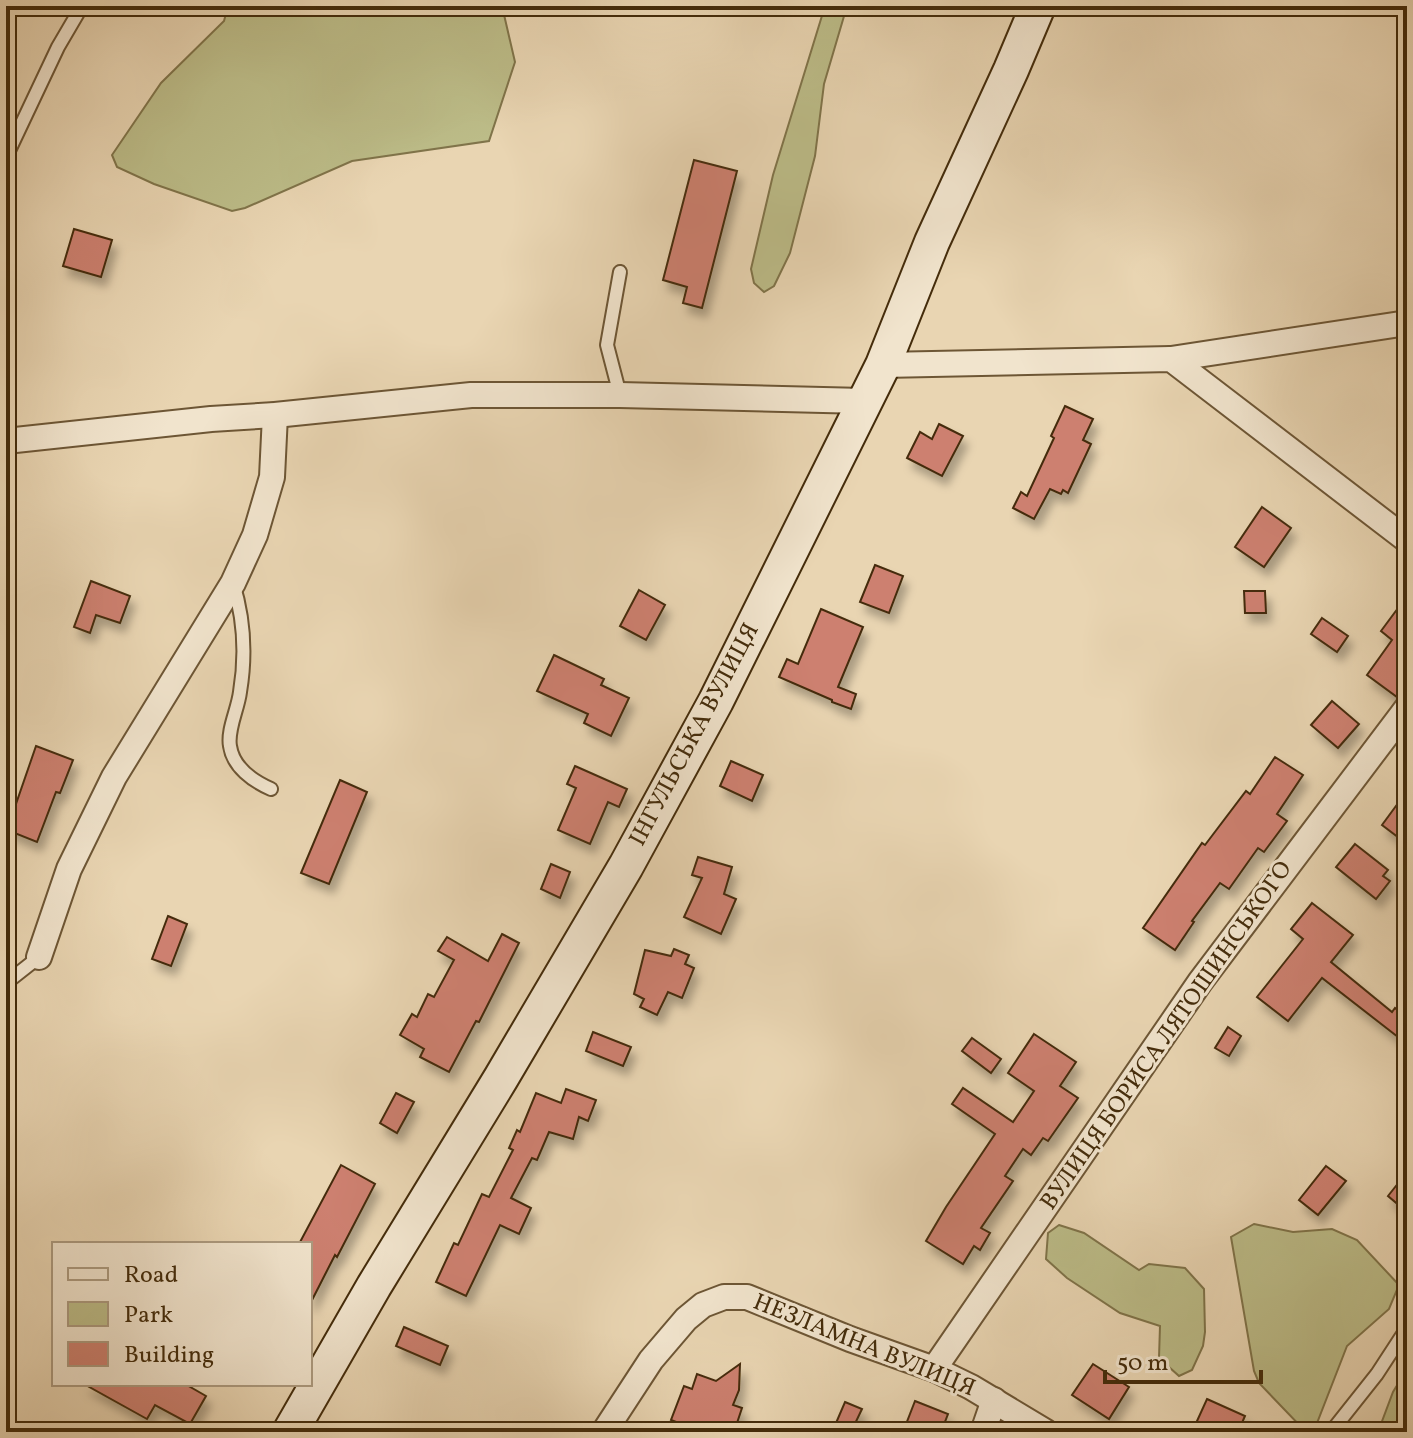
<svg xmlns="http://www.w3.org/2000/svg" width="1413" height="1438" font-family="Vollkorn,serif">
<defs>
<filter id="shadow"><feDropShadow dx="5" dy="9" stdDeviation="4" flood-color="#0004"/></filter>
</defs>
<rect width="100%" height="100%" fill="#e9d5b2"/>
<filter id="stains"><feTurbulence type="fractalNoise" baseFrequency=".0025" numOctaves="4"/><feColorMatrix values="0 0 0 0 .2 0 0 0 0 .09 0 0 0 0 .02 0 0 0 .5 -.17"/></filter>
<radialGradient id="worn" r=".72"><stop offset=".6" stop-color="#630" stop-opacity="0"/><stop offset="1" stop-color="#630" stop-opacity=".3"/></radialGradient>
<!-- green -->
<g fill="#bcbc88" stroke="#80744a" stroke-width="2">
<polygon points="228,6 502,6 515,62 489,141 352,161 245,208 232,211 154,184 117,167 112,155 161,83 224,21"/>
<polygon points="825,6 847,6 824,84 815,156 790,253 774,286 764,292 754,283 751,269 773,175"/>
<polygon points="1254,1224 1293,1232 1332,1229 1357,1240 1399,1285 1389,1309 1347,1346 1317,1423 1305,1431 1259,1383 1254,1371 1231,1237"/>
<polygon points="1059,1225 1084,1233 1139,1270 1149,1264 1185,1268 1204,1289 1205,1332 1203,1346 1192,1370 1179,1376 1159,1358 1160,1326 1120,1313 1067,1278 1046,1259 1048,1233"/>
<polygon points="1407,1369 1407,1432 1378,1432 1393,1392"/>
</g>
<!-- building -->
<g fill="#cd806f" stroke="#442c0b" stroke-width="2" filter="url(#shadow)">
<polygon points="694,160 737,171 702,308 683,303 687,287 663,280"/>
<polygon points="74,229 112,240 101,277 63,266"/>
<polygon points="1065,406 1093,419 1083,440 1091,444 1068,493 1063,490 1061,494 1050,489 1034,519 1013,508 1021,492 1027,496 1054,438 1051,436"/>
<polygon points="939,424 963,436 942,476 907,458 920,432 932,439"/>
<polygon points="1262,507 1291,528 1264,567 1235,547"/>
<polygon points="875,565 903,576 889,613 860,602"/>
<polygon points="91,581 130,596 120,623 96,615 90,633 74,627"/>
<polygon points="639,590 665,605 646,640 620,626"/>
<polygon points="1244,591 1265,591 1266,613 1245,613"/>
<polygon points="1407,596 1407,683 1397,697 1367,675 1392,640 1381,631"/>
<polygon points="821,609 863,627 838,687 856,694 851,709 832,702 832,700 779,677 787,659 798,664"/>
<polygon points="1322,618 1348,636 1337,652 1311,634"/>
<polygon points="554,655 604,679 601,685 629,698 611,736 584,723 588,714 537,691"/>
<polygon points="1332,701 1359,724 1338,748 1311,725"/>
<polygon points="36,746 73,760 60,793 56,792 37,842 7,830"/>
<polygon points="1275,757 1303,775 1277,814 1287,821 1264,852 1258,848 1229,889 1220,883 1192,921 1194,922 1175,950 1143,928 1202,843 1205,845 1246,791 1250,794"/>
<polygon points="731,761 763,775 752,801 720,786"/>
<polygon points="575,766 627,789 619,807 608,802 590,844 558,830 576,788 567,784"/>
<polygon points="340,780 367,792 329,884 301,873"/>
<polygon points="1407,791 1407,844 1382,825"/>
<polygon points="1355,844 1388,870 1383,876 1390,881 1376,899 1336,867"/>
<polygon points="698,857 732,867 724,894 736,899 721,934 684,917 702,878 692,875"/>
<polygon points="551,864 570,872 560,898 541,889"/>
<polygon points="1312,903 1353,935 1331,962 1392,1012 1395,1008 1407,1018 1407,1044 1322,978 1288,1021 1257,997 1303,939 1291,929"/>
<polygon points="168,916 187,924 171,966 152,959"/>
<polygon points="502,934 519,943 479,1022 476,1021 449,1072 420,1057 424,1049 400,1035 412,1014 417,1017 428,994 434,997 454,960 438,951 447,937 488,961"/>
<polygon points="674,949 689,955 685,964 694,968 682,998 668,992 657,1015 640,1007 644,999 634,994 645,950 671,956"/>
<polygon points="1228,1027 1241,1036 1229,1056 1215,1048"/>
<polygon points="593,1032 631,1047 623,1066 586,1051"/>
<polygon points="1034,1034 1076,1062 1060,1086 1078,1098 1048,1141 1043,1138 1031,1155 1023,1149 1005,1176 1013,1181 981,1228 990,1233 980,1250 974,1246 963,1264 926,1241 946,1207 995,1134 952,1104 963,1088 1013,1122 1034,1091 1008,1073"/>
<polygon points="972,1038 1001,1059 991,1073 962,1051"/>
<polygon points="566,1089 596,1100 588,1121 579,1117 573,1139 549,1132 537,1160 532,1158 511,1198 531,1208 519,1234 500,1225 466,1296 436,1282 454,1243 458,1245 482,1194 489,1197 513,1150 509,1148 517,1130 520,1132 536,1093 561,1103"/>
<polygon points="396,1093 414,1102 397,1133 380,1123"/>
<polygon points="341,1165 375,1184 337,1257 335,1255 310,1304 310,1244 299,1244"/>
<polygon points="1326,1166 1346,1181 1318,1215 1299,1200"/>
<polygon points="1407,1172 1407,1212 1388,1196"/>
<polygon points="404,1327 448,1346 440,1365 396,1346"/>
<polygon points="740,1364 739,1390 733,1405 742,1408 734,1432 702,1432 671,1420 684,1386 692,1389 697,1374 716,1381"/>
<polygon points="1093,1364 1129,1387 1109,1419 1072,1395"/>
<polygon points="84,1384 185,1384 206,1396 190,1424 155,1405 147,1419"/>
<polygon points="1207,1399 1245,1416 1238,1432 1192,1432"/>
<polygon points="915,1401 948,1414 941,1432 903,1432"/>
<polygon points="845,1402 862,1409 852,1430 836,1423"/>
</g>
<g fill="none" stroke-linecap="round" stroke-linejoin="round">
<defs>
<g id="lane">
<polyline points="6,157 58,47 82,6"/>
<polyline points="620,272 607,345 620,395"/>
<path d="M233 583C244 618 246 656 240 692 238 709 227 730 230 746 233 767 253 781 271 789"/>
<polyline points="6,983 39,957"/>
<polyline points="1331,1432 1377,1374 1407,1328"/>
</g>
<g id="street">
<polyline points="1171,359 1407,323"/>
<polyline points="883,365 1171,359 1407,540"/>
<polyline points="6,441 211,419 275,415 471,395 620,395 864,401"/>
<polyline points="39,957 69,869 114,777 233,583 255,535 272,477 275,415"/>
<polyline points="934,1369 1200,982 1407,708"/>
<polyline points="604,1432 651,1360 686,1319 703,1305 724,1297 747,1297 850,1339 934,1369 971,1387 1046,1432"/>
<polyline points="983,1432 994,1400"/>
</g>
<polyline id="secondary" points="290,1432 374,1286 501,1078 626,866 716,701 883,365 932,242 1011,70 1038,6"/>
</defs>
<!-- lane casing -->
<use href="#lane" stroke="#6d5635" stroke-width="16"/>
<!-- street casing -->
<use href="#street" stroke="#6d5635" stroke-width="28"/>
<!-- secondary casing -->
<use href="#secondary" stroke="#442c0b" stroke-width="38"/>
<!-- lane -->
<use href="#lane" stroke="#f1e4cd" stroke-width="12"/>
<!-- street -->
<use href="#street" stroke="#f1e4cd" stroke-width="24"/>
<!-- secondary -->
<use href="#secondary" stroke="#f1e4cd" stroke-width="34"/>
</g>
<g text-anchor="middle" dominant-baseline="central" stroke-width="6" stroke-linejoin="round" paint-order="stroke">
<!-- street labels -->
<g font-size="24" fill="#442c0b" stroke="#f1e4cd">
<text transform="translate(695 735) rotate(-62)">ІНГУЛЬСЬКА ВУЛИЦЯ</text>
<text transform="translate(1167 1036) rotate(-55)">ВУЛИЦЯ БОРИСА ЛЯТОШИНСЬКОГО</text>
<text transform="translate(864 1346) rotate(22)">НЕЗЛАМНА ВУЛИЦЯ</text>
</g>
</g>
<!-- margin -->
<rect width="1413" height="1438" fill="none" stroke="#e9d5b2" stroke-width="32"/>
<rect x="8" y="8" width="1397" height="1422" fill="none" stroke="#442c0b" stroke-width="4"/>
<rect x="16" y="16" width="1381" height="1406" fill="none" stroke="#442c0b" stroke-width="2"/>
<!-- legend -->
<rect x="52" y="1242" width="260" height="144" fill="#f1e4cd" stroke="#ac9a7f" stroke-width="2"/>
<rect x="68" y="1268" width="40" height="12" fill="#f1e4cd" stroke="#ac9a7f" stroke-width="2"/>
<text x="124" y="1282" font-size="24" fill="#442c0b">Road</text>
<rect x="68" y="1302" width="40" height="24" fill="#bcbc88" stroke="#ac9a7f" stroke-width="2"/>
<text x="124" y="1322" font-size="24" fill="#442c0b">Park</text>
<rect x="68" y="1342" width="40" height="24" fill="#cd806f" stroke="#ac9a7f" stroke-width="2"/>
<text x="124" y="1362" font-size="24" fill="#442c0b">Building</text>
<!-- scale -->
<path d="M1105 1370v12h156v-12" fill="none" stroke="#442c0b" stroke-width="4"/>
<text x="1117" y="1370" font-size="24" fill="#442c0b" stroke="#f1e4cd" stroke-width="6" paint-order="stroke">50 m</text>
<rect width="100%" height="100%" filter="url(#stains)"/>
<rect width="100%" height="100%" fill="url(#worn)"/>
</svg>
